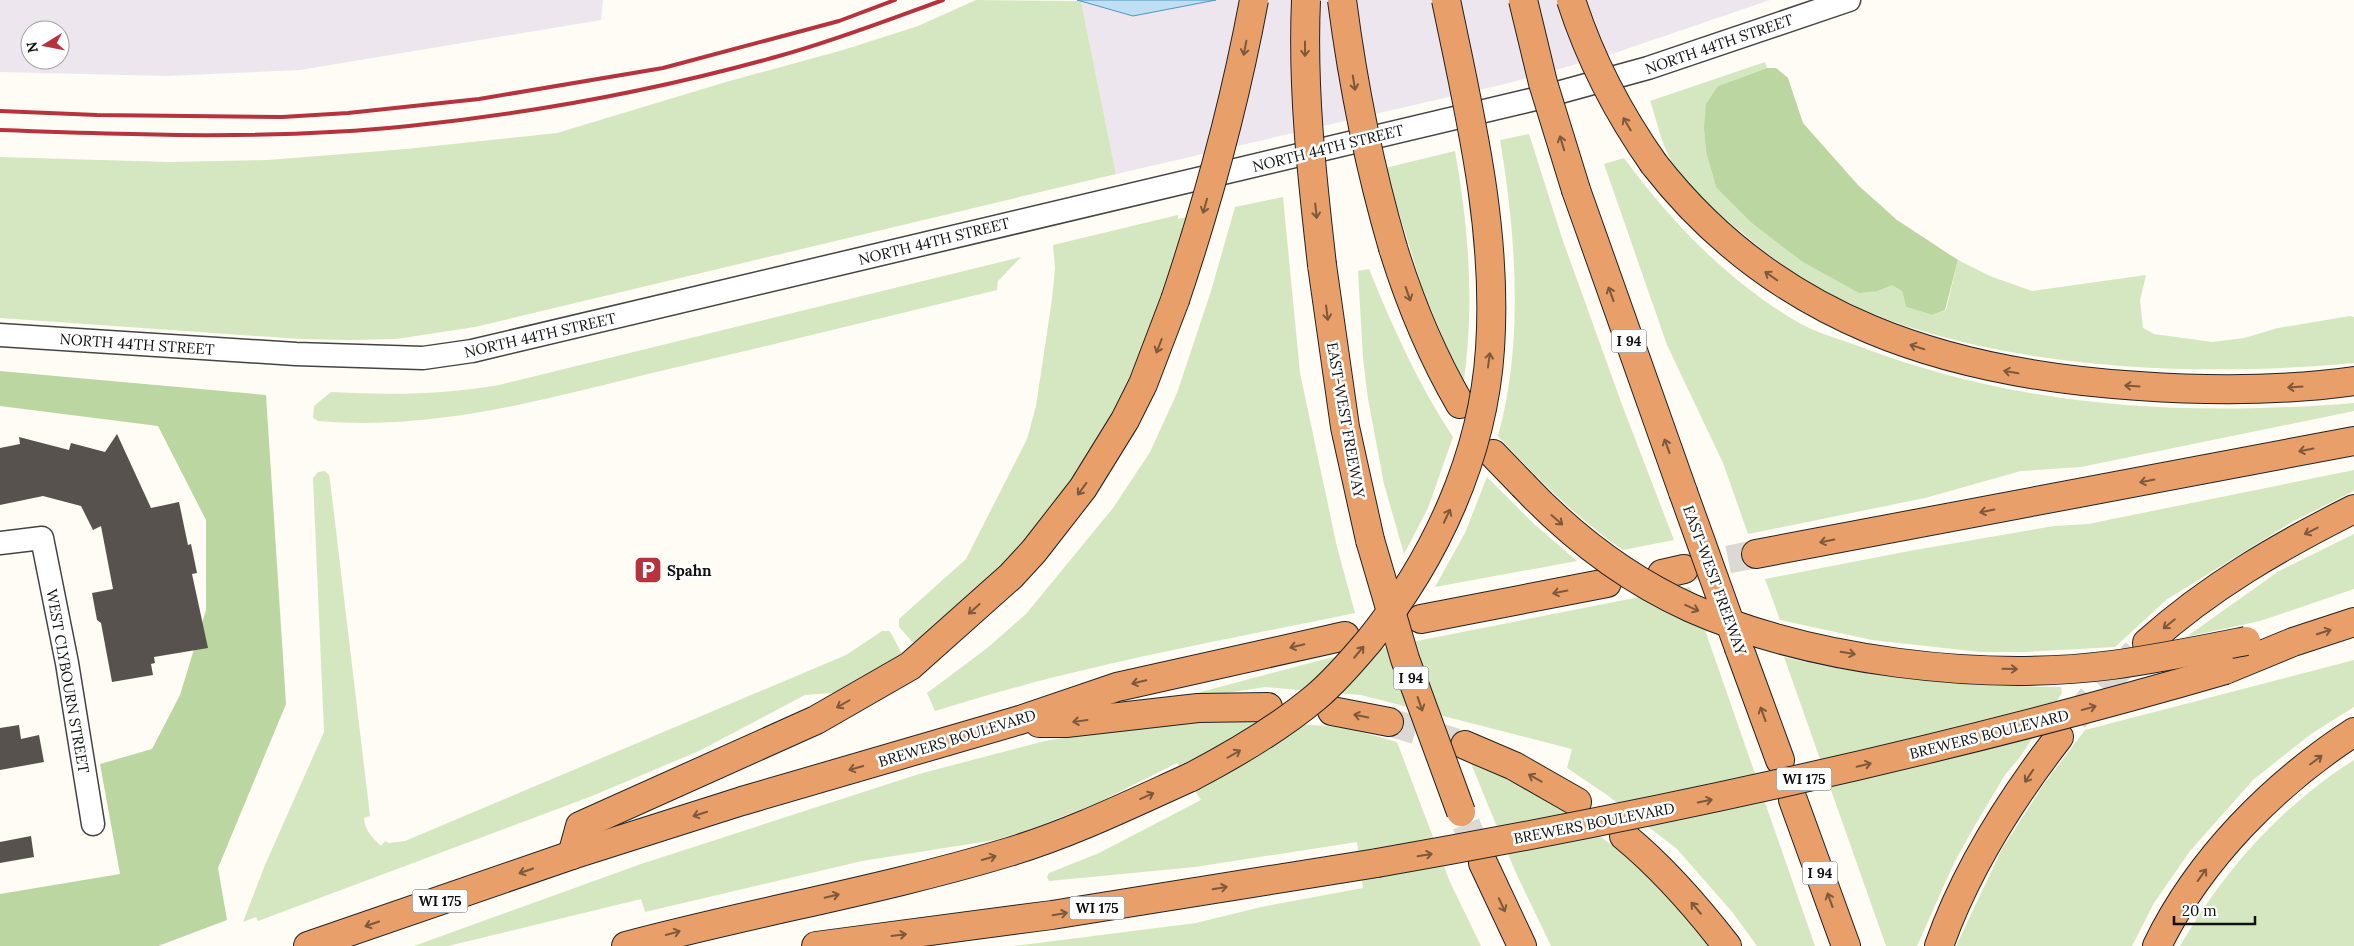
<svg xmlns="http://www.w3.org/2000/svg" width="2354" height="946" font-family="Lora,serif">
<rect width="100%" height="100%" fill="#fefcf5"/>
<!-- industrial -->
<g fill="#ede6ee" fill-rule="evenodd">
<path d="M0 0H603L601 20 300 70 168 76 0 72ZM30 30H60V60H30Z"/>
<polygon points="1216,0 1770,0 1609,55 1505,84 1116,174 1081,1 1133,16"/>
</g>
<!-- green -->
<g fill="#d5e7c0">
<polygon points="976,0 1081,1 1116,174 475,327 396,339 348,340 300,339 0,318 0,157 168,162 268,160 406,149 557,133 726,82 843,50 918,26"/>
<path d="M1765 62 1767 68 1718 86 1704 129 1706 152 1716 187 1878 291 1892 284 1902 291 1906 307 1932 315 1946 310 1958 260 1990 276 2032 291 2146 275 2140 300 2143 328 2154 334 2212 342 2244 338 2278 328 2350 316 2354 317V363C2196 378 1984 370 1840 299 1804 282 1770 257 1740 231 1715 211 1690 189 1672 162 1661 144 1657 120 1650 101Z"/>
<path d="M1529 134 1562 238 1621 402 1674 540 1623 550C1576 518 1537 478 1498 436 1524 342 1516 236 1500 140Z"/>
<path d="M1455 151C1469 228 1475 309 1463 386L1423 290 1385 168Z"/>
<path d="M1624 158C1671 222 1725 278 1794 320 1814 332 1839 339 1861 347 1989 396 2125 412 2261 408 2292 407 2323 406 2354 403V411L2081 467 2021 471 1925 498 1748 534 1723 463 1667 345 1604 164Z"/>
<path d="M1283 197 1300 373 1337 547 1355 613C1214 642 1072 667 935 711L927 693 986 649 1026 614 1113 508 1150 452 1177 393 1211 291 1235 207Z"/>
<polygon points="1178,215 1178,219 1187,217 1161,303 1127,390 1076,478 1012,558 915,645 899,627 899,619 966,559 1027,439 1036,406 1052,299 1055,268 1053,245"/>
<path d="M1021 257 998 281 997 290C882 318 767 346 652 373 542 400 433 431 318 421L313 418 314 406 331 392C388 395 442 395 499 385Z"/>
<path d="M1369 269C1393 328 1418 384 1453 437L1428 508 1404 554 1384 484 1368 399 1363 359 1358 271Z"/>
<polygon points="2354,470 2354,491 2292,522 2166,600 2115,647 2025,652 1980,652 1872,640 1780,620 1765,579 1909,551 2054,526 2088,524"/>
<path d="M325 471 329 475 330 480 370 816 364 818C365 831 372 837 381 846L385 841 389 843 405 841 846 655 882 631H889L891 633 902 654 878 673 846 692 805 695 699 751 592 796 258 921 256 917 243 922 265 865 324 732 313 478 318 472Z"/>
<polygon points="1487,477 1534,524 1577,561 1435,587 1465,533"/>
<polygon points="2354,534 2354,589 2260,621 2186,637 2279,571"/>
<polygon points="1690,587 1815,946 1757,946 1733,913 1677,849 1607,795 1567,768 1572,749 1361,695 1265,687 1187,699 1186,696 1321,660"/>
<path d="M1784 657C1875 679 1967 686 2061 687L2062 693 2020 757 2005 775 1978 820 1954 863 1917 946H1886Z"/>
<polygon points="2354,660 2354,707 2311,734 2253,780 2190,851 2154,903 2132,946 1956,946 2002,849 2044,784 2085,730"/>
<polygon points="1245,721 1344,727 1397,742 1450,882 1481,946 1014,946 1196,923 1261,907 1363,888 1357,842 1195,867 1049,881 1047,877 1049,873 1099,853 1201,800 1177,763 1097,803 1026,831 995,840 862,861 645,912 641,899 448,946 414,946 641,864 919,774 1045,741 1137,725"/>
<path d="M2354 760V946H2180C2224 870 2280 807 2354 760Z"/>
<path d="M1470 761C1557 797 1655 868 1709 946H1551L1515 871Z"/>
</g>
<!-- forest -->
<g fill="#bbd6a1">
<polygon points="1767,68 1776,68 1788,78 1803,123 1858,185 1897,220 1958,260 1945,310 1932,315 1906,307 1902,291 1892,285 1878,291 1859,293 1803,262 1752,223 1716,187 1706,152 1704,129 1706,104 1718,86"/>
<polygon points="0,371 266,395 286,704 218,868 227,920 158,946 0,946 0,894 120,874 100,764 152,749 180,695 206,610 206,520 158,426 0,406"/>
</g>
<!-- water -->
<polygon fill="#bee0f2" stroke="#4b96c2" points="1077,0 1216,0 1133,16"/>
<!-- building -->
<g fill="#58524e">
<polygon points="117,434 151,508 179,502 188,545 191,544 197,573 192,574 208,648 154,657 155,663 151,664 153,675 112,682 101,623 97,620 92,593 113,589 101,526 93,530 81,506 43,496 0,505 0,448 20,444 19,437 69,450 71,443 105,452"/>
<polygon points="19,725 21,739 39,735 44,762 0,770 0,728"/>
<polygon points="31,836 34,857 0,863 0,842"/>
</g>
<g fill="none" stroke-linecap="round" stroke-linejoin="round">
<!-- motorway-tunnel -->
<g stroke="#dad9d3" stroke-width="28" stroke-dasharray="28 14" stroke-linecap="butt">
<polyline points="1687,568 1756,554"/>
<polyline points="2074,719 2092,697 2136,652"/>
<polyline points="1389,722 1465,745"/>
<polyline points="1466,824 1483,863"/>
</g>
<defs>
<g id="minor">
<polyline points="0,335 296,354 423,358 472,351 1535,99 1648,68 1849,0"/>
<polyline points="0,543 42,538 67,663 93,824"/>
</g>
<g id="motorway">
<path d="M1654 164C1776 321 1948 374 2139 386 2210 391 2283 391 2354 381"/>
<polyline points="1576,190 1683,492"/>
<path d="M1393 248C1410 303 1431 354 1460 404"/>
<polyline points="1322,265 1345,427 1370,540"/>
<polyline points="1493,454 1523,485"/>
<polyline points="1756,554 2354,441"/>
<polyline points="1662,574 1684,569"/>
<polyline points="1421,619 1607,583"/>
<path d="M2147 643C2209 587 2280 546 2354 509"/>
<polyline points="1739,648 1780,760"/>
<polyline points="2225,670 2293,642 2354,622"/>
<polyline points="1332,711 1389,722"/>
<polyline points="1039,723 1066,723 1198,708 1268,707"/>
<polyline points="1465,745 1514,766 1577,802"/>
<polyline points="1793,800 1846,946"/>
<path d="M1624 836C1663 868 1696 906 1727 946"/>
<polyline points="572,855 580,826 816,720 910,666 1011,576 1034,551 1083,488 1125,420 1143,384 1175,300"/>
<polyline points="1483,863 1522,946"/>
<polyline points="308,946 572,855 742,801 1020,720 1117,687 1345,636"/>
<path d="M626 946C753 912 883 890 1009 852 1072 833 1131 804 1191 777"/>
<polyline points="816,946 1052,915 1377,863"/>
<path d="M1939 946C1965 872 2011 799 2059 737"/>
<path d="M2157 946C2199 859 2274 784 2354 732"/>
</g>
</defs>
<!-- minor casing -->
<use href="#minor" stroke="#444" stroke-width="25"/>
<!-- motorway casing -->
<use href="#motorway" stroke="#222" stroke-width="30"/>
<!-- minor -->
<use href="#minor" stroke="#fff" stroke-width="22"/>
<!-- motorway -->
<use href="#motorway" stroke="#e89f69" stroke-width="28"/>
<!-- rail -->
<g stroke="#b6333e" stroke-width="4">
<polyline points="0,111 97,115 282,117 348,113 479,99 663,68 839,21 895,0"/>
<path d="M0 130C136 135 274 140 409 126 534 113 658 90 779 56 834 41 888 20 943 0"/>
</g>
<defs>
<g id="motorway-bridge">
<path d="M1306 0C1302 88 1312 177 1322 265"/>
<path d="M1342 0C1353 85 1369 166 1393 248"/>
<polyline points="1523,0 1543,83 1576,190"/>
<path d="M1571 0C1590 59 1618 113 1654 164"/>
<path d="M1175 300C1208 202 1235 102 1254 0"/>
<path d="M1523 485C1571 536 1627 579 1691 608 1811 661 1982 682 2112 665 2157 659 2201 650 2246 641"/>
<polyline points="1683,492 1739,648"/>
<polyline points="1370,540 1405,659 1461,812"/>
<path d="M1191 777C1235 754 1278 729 1316 697 1335 681 1353 660 1369 641 1436 558 1483 456 1490 349 1498 231 1470 115 1446 0"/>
<path d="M1377 863C1664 813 1946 751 2225 670"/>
</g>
</defs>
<!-- motorway-bridge casing -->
<use href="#motorway-bridge" stroke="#222" stroke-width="30" stroke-linecap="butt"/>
<!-- motorway-bridge -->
<use href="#motorway-bridge" stroke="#e89f69" stroke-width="28"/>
</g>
<!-- one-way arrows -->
<defs><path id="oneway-shaft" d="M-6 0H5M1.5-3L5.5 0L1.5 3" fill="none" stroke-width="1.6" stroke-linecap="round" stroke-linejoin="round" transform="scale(1.25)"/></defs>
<g stroke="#7c583d">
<use href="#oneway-shaft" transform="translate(1245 48) rotate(101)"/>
<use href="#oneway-shaft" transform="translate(1305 49) rotate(90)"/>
<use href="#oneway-shaft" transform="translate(1354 83) rotate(81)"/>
<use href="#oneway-shaft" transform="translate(1627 124) rotate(-120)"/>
<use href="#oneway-shaft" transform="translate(1562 143) rotate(-107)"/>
<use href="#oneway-shaft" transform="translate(1205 206) rotate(106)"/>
<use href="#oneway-shaft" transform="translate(1316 211) rotate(84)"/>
<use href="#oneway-shaft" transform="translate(1771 276) rotate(-145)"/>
<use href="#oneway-shaft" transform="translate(1408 294) rotate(71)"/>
<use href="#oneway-shaft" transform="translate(1611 294) rotate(-110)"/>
<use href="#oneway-shaft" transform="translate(1327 313) rotate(83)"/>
<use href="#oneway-shaft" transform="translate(1159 346) rotate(111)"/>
<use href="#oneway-shaft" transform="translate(1917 347) rotate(-162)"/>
<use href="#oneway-shaft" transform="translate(1489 360) rotate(-82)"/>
<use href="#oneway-shaft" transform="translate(2011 372) rotate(-170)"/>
<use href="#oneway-shaft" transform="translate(2132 386) rotate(-176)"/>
<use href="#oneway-shaft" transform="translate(2295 387) rotate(176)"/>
<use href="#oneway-shaft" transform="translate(1667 446) rotate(-110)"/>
<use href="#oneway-shaft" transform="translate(2306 450) rotate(169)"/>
<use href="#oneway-shaft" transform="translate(2147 481) rotate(169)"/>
<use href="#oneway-shaft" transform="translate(1082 489) rotate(126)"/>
<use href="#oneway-shaft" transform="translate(1987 511) rotate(169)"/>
<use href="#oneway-shaft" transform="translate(1447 516) rotate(-65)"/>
<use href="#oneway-shaft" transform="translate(1557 520) rotate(41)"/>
<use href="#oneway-shaft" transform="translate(2311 531) rotate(153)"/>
<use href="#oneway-shaft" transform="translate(1827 541) rotate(169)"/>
<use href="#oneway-shaft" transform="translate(1560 592) rotate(169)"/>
<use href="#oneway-shaft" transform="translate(1692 608) rotate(24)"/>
<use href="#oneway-shaft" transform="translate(974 609) rotate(138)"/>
<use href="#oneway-shaft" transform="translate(2169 624) rotate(141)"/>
<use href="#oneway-shaft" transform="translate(2324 632) rotate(-18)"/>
<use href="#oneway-shaft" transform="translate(1297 646) rotate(167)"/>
<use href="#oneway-shaft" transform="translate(1359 652) rotate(-50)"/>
<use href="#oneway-shaft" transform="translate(1848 653) rotate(10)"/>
<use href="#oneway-shaft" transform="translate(2010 669) rotate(1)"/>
<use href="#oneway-shaft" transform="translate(1139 682) rotate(167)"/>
<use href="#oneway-shaft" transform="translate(843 704) rotate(150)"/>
<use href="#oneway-shaft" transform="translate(1420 704) rotate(71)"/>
<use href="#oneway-shaft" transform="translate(2089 708) rotate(-15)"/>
<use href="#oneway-shaft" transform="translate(1763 714) rotate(-110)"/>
<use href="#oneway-shaft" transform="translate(1361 716) rotate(-169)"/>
<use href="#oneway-shaft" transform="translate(1080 721) rotate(172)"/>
<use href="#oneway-shaft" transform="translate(1234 754) rotate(-30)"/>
<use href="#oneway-shaft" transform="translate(2316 760) rotate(-37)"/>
<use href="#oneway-shaft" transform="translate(1864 765) rotate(-13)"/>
<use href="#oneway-shaft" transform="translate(856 768) rotate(164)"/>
<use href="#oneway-shaft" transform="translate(2029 776) rotate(124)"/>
<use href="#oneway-shaft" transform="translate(1535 778) rotate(-151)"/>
<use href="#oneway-shaft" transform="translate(1147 796) rotate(-24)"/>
<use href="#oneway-shaft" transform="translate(1705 801) rotate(-12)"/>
<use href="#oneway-shaft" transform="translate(700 814) rotate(162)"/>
<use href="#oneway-shaft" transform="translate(1425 855) rotate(-10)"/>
<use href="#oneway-shaft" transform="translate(989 858) rotate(-16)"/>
<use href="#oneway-shaft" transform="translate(526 871) rotate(161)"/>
<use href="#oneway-shaft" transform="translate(2202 875) rotate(-54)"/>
<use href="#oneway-shaft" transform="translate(1220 888) rotate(-9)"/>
<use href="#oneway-shaft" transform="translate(832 896) rotate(-13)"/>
<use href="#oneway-shaft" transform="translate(1830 900) rotate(-110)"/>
<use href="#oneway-shaft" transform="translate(1502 905) rotate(65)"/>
<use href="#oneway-shaft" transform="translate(1696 908) rotate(-130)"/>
<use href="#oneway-shaft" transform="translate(1060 914) rotate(-9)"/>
<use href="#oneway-shaft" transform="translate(372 924) rotate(161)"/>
<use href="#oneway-shaft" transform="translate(673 933) rotate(-15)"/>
<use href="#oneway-shaft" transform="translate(899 935) rotate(-7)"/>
</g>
<!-- icons -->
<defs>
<symbol id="parking-square" viewBox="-11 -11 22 22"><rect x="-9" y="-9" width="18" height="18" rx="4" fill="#b6333e" stroke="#fff"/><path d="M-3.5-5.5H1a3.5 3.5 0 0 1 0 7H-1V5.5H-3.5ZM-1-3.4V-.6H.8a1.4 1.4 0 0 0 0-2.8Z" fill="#fff"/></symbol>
</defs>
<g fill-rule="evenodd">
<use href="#parking-square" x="632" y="554" width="32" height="32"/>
</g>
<g text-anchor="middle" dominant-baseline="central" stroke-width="5" stroke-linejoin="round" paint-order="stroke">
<!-- shield labels -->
<g fill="#fff" stroke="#585858" stroke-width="1">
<rect x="1611.5" y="329.5" width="35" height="23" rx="4"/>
<rect x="1393.5" y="666.5" width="35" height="23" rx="4"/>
<rect x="1776.5" y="767.5" width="55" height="23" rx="4"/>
<rect x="1802.5" y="861.5" width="35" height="23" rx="4"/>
<rect x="412.5" y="889.5" width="55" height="23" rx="4"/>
<rect x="1069.5" y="896.5" width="55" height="23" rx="4"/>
</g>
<g font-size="14" font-weight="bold" fill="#111">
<text x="1629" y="341">I 94</text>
<text x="1411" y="678">I 94</text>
<text x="1804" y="779">WI 175</text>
<text x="1820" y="873">I 94</text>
<text x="440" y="901">WI 175</text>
<text x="1097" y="908">WI 175</text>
</g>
<!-- street labels -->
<g font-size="15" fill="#111" stroke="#fff">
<text transform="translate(1719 44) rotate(-19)">NORTH 44TH STREET</text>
<text transform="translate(1328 148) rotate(-14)">NORTH 44TH STREET</text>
<text transform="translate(934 241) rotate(-14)">NORTH 44TH STREET</text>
<text transform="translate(540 335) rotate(-13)">NORTH 44TH STREET</text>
<text transform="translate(137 344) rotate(4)">NORTH 44TH STREET</text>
<text transform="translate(1346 420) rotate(80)">EAST-WEST FREEWAY</text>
<text transform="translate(1715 580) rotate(70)">EAST-WEST FREEWAY</text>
<text transform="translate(68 681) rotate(80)">WEST CLYBOURN STREET</text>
<text transform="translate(1989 734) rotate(-14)">BREWERS BOULEVARD</text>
<text transform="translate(957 738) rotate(-17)">BREWERS BOULEVARD</text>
<text transform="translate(1594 823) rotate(-11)">BREWERS BOULEVARD</text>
</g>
<!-- poi labels -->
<g font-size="15" font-weight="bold" fill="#111" stroke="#fff" text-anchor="start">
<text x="667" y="570">Spahn</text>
</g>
</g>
<!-- north arrow -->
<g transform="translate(45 45) rotate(260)"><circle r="24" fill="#ffffff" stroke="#a0a0a0"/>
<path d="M0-4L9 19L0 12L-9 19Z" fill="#b6333e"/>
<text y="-8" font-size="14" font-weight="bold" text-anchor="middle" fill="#111111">N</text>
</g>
<!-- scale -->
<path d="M2174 916v8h81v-8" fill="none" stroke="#111111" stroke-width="2.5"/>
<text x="2182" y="916" font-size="15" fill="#111111" stroke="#ffffff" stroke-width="4" paint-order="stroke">20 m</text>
</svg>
